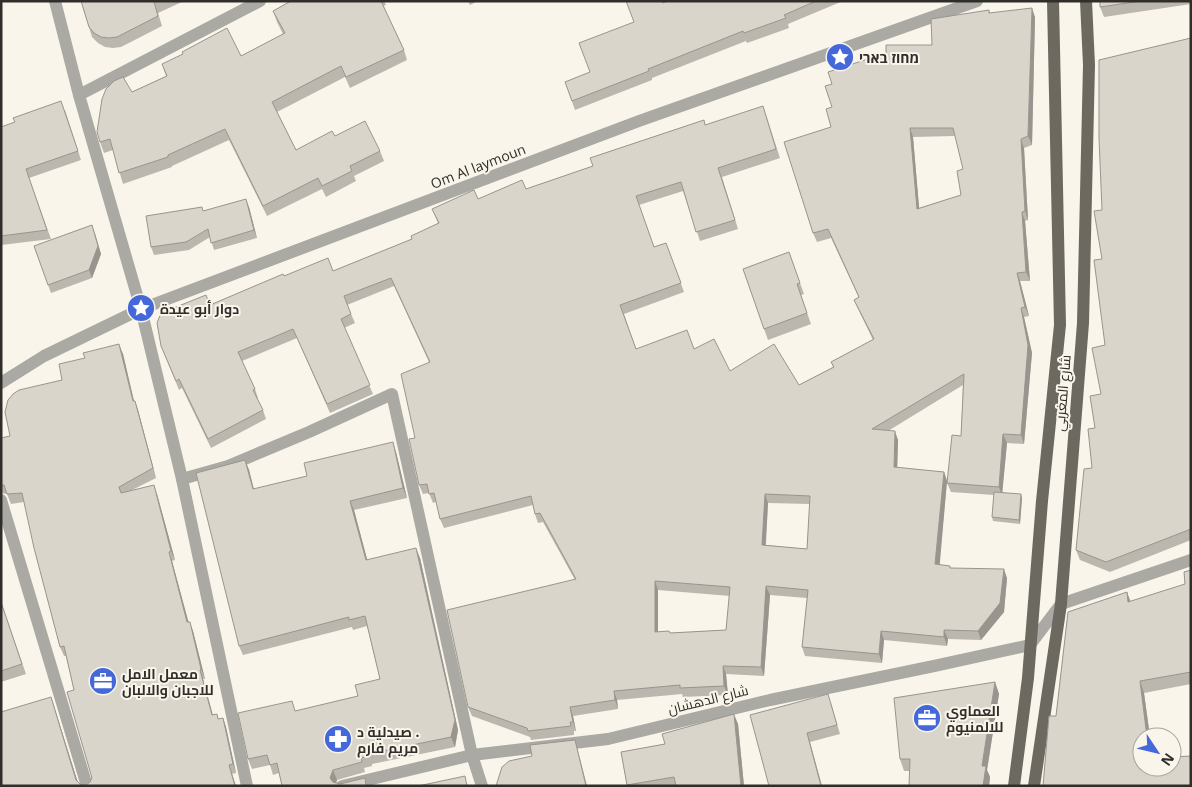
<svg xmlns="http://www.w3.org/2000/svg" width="1192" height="787" font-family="'Open Sans',Cairo,Heebo,sans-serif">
<rect width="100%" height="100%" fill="#faf5eb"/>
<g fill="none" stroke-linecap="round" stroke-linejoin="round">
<!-- minor -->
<g stroke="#aaa9a4" stroke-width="12">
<polyline points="55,1 79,95 141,309 182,479 247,786"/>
<polyline points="79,95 260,1"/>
<polyline points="1,383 44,356 141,309 639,121 977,1"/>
<polyline points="182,479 228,466 309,432 392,394 472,755 482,786"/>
<polyline points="1,500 87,786"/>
<polyline points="342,786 472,755 608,739 770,700 934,666 1030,645 1061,604 1191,560"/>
</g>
<!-- major -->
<g stroke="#6c6961" stroke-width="12">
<polyline points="1014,786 1028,678 1042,501 1060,325 1053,1"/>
<polyline points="1034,786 1061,604 1083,323 1089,65 1086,1"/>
</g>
</g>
<!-- wall -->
<g fill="#bbb7af" fill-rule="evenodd">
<polygon points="81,1 184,1 158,13 162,26 121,47 113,48 105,47 98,43 92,37"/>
<polygon points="291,1 384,1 386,5 383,6 404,50 407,60 350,88 345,77 277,112 296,150 335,136 380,151 384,161 354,176 356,181 326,197 322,189 267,216 229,140 172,166 172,167 123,184 113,150 104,153 100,142 132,92 166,76 162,64 241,56 283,34 277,22 273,11"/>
<polygon points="468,1 478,1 470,5"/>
<polygon points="667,1 843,1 788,24 789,28 747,43 746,41 652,78 652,80 575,110 565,82 590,72 634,22 663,3"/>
<polygon points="1100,1 1191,1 1191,4 1104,17 1100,7"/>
<path d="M989 10 990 13 1035 17 1032 145 1024 148 1028 220 1025 221 1030 281H1020L1029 316 1024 317 1032 353 1024 444 1007 443 1002 492 1022 498 1020 524 993 521 992 517 994 495 951 492 947 483 961 436 963 385 888 431 898 440 897 468 944 472 947 481 939 565 951 568 1007 578 1004 612 981 640 948 639 947 646 884 640 882 663 805 656 802 647 807 598 770 595 764 676 726 674 728 695 683 697 682 694 617 700 618 709 573 716 576 731H574V735L531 740 530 737 472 716 468 707 575 580 543 522 538 523 535 514 533 505 444 528 440 519 436 502 433 503 429 493 423 494 419 485 415 438 429 362 394 286 347 305 355 323 344 328 373 394 330 413 297 338 242 361 255 389 258 398H257L263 410 266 419 211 448 182 388 179 390 161 346 210 305 284 276 333 271 412 239 438 223 432 209 526 189 593 166 705 125 766 115 780 158 722 177 738 229 700 241 683 191 639 205 654 247 666 243 684 292 624 314 636 349H694L730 371 799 385 833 367 831 362 873 340 858 309 854 300 859 298 831 238 817 242 813 233 831 127 832 107ZM955 136 963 169 961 195 919 208 913 137ZM768 503 810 504 807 549 766 545ZM658 590 730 596 726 630 670 633 669 631 658 632Z"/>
<polygon points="1191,38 1191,540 1110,572 1080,560 1076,550 1092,468 1095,428 1101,394 1105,345 1102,259 1102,210"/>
<polygon points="65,110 81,160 29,178 51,239 1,245 1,127"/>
<polygon points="249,207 257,238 214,250 210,237 189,250 154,255 151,247 203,211"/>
<polygon points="95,233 101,254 92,278 51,293 34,246"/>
<polygon points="789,252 804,294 801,295 811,324 768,340 743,269"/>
<polygon points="123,354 134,401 135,401 138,410 156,478 132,490 157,494 175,560 172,561 188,622 193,631 205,679 203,679 213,715 219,719 223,718 226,727 236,773 232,774 236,786 1,786 51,697 77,780 81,785 86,785 90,782 92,778 74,690 66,656 64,656 60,647 24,502 11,504 7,494 1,493 1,438 10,436 62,380"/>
<polygon points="396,452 407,498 354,510 367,560 420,558 458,730 455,747 372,764 372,766 364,768 365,772 337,780 336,783 340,784 368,786 282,786 279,773 273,775 270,765 252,769 248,759 296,711 358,696 380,679 367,626 353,630 352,627 243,655 239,646 245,460 249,470 254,489 307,476"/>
<polygon points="1191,570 1191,684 1144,693 1150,737 1142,737 1142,767 1172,767 1172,757 1191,756 1191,786 1043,786 1049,716 1056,716 1068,612 1127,592 1130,602 1185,584 1184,572"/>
<polygon points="1,602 26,674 1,682"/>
<polygon points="995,682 999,694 987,770 990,777 989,786 909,786 910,771 904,771 900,759"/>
<polygon points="831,703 840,734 810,742 750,715"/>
<polygon points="738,724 744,786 627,786 621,752 665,744"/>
</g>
<!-- shaded-wall -->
<g fill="#99958e">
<polygon points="1032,8 1035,17 1032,145 1028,136"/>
<polygon points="910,128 913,137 920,218 917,209"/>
<polygon points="1021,139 1024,148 1028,220 1025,211"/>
<polygon points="246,199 249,207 257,238 254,230"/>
<polygon points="1022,212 1025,221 1030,281 1026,272"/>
<polygon points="92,225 101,254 92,278 89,270"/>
<polygon points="1017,273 1020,281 1029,316 1025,307"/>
<polygon points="1021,308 1024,317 1032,353 1024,444 1021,435"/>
<polygon points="119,344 123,354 136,410 133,401"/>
<polygon points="135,401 138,410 156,478 153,468"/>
<polygon points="895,431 898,440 897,476 894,467"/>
<polygon points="1003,434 1007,443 1002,496 999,487"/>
<polygon points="393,442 396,452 407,498 403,488"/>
<polygon points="245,460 249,470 256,499 253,489"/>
<polygon points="944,472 947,481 939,573 935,564"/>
<polygon points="154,485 157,494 175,560 171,551"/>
<polygon points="765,494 768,503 765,553 762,545"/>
<polygon points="1021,494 1022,498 1020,524 1019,520"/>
<polygon points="350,501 354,510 370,570 366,560"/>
<polygon points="416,548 420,558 458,730 455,747 451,737"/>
<polygon points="169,552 172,561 191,631 187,622"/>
<polygon points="1004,569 1007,578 1004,612 981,640 978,631"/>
<polygon points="655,581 658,590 658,641 655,632"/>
<polygon points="766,586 770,595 764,676 761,667"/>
<polygon points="1127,592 1131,603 1128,602"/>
<polygon points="190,622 193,631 205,679 201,669"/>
<polygon points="944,630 948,639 947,646 944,637"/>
<polygon points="881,631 884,640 882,663 879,654"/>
<polygon points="723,666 726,674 728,695 724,686"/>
<polygon points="200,670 203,679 215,724 212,715"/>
<polygon points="1140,681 1144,693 1150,737 1147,737"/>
<polygon points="995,682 999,694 987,770 990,777 989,786 983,786 982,766"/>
<polygon points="614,691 617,700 618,709 615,700"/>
<polygon points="51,697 54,706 79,786 76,780"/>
<polygon points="570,707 573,716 576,731 573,722"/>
<polygon points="734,714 738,724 744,786 741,786"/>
<polygon points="223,718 226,727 236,773 233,764"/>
<polygon points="807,733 810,742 822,786 821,786"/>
<polygon points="575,740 578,751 587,786 586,786"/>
<polygon points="229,765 236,786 235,786"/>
<polygon points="333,770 337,780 335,786 330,778"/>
</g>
<!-- building -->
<g fill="#dad5cb" stroke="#99958e" fill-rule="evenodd">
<polygon points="81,1 156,1 154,2 158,16 117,37 109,38 101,37 94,33 89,27"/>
<polygon points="291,1 381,1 404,50 346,77 341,66 272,102 296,150 332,131 335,136 365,121 380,151 350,166 352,171 322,186 318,178 263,206 225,129 168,155 168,157 119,173 110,139 100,142 97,132 102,99 106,89 114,81 123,77 132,92 167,76 162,64 183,54 182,52 227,28 241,56 285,33 273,11"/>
<polygon points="626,1 662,1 663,3 667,1 816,1 784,15 786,18 744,33 743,31 648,69 649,71 572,101 565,82 590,72 579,43 634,22"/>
<polygon points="1100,1 1141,1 1100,7"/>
<path d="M1032 8 1028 136 1021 139 1025 211 1022 212 1026 272 1017 273 1025 307 1021 308 1028 345 1021 435 1003 434 999 487 947 483 952 435 961 436 964 374 872 429 895 431 894 467 944 472 935 564 950 566V568L1004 569 1000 603 978 631 944 630V637L881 631 879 654 802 647 808 590 766 586 761 667 723 666 724 686 680 688V685L614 691 615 700 570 707 573 722H570L571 726 528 731 527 728 468 707 447 610 576 579 540 513 535 514 531 496 440 519 434 493 429 494 427 484 419 485 409 439 415 438 401 374 430 362 391 278 344 296 351 314 341 319 370 385 327 404 293 329 238 352 255 389 253 390 263 410 208 439 179 379 176 381 161 346 157 323 161 313 206 295 210 305 283 274 284 276 328 258 333 271 412 239 411 236 439 223 432 209 474 190 478 199 522 180 526 189 593 166 590 158 704 120 705 125 763 106 776 149 718 168 735 220 696 232 681 182 636 196 654 247 666 243 681 283 620 305 636 349 687 330 694 349 714 339 730 371 774 344 799 385 834 367 831 362 874 339 854 300 859 297 828 229 813 233 784 142 831 127 826 109 832 107 825 86 832 84 828 72 886 53V45H932L931 19 989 10V13ZM910 128H953L963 169 957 171 961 195 917 209ZM765 494 810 496 807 549 762 545ZM655 581 730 587 726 630 670 633 669 631 655 632Z"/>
<polygon points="1191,38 1191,529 1106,562 1076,550 1084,469 1092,468 1088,429 1095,428 1090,396 1101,394 1092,348 1105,345 1094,260 1102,259 1094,211 1102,210 1099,138 1099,60"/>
<polygon points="61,101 78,151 26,169 47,230 1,236 1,127 15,122 13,118"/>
<polygon points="246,199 254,230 211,243 208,229 186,242 151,247 146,216 202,207 203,211"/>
<polygon points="92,225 98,246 89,270 48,285 34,246"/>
<polygon points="789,252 800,283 797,284 807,313 764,329 743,269"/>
<polygon points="119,344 133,401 135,401 153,468 119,487 121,493 154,485 171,551 169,552 187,622 190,622 201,669 200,670 212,715 217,714 218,719 223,718 233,764 229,765 235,786 1,786 1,712 51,697 76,780 81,785 86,785 90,782 92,778 67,692 74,690 64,646 60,647 34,548 22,493 7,494 4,485 1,485 1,438 10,436 5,412 8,400 13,394 19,390 62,380 59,364 85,358 83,353"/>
<polygon points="393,442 403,488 350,501 366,560 416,548 455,720 451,737 368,754 369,756 361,758 362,762 333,770 330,778 333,782 340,784 365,778 366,786 282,786 277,763 270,765 267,755 248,759 238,713 292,701 295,711 358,696 355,685 380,679 365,616 349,620 349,617 239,646 196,473 245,460 253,489 307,476 304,463"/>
<polygon points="994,492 1021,494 1019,520 992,517"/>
<polygon points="1191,570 1191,672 1140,681 1147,737 1142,737 1142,767 1172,767 1172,757 1191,756 1191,786 1043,786 1049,716 1056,716 1068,612 1127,592 1128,602 1185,584 1184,572"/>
<polygon points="1,602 22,664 1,671"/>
<polygon points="995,682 982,766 986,766 983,786 909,786 910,759 900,759 894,698"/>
<polygon points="828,694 837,725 807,733 821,786 769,786 750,715"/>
<polygon points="734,714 741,786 676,786 674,777 627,785 621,752 665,744 662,734"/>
<polygon points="575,740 586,786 496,786 502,767 509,761 532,756 530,745"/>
<polygon points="465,776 467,786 418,786"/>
</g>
<!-- icons -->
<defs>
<symbol id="sight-disc" viewBox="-11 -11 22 22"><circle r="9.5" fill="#4467d9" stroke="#faf5eb"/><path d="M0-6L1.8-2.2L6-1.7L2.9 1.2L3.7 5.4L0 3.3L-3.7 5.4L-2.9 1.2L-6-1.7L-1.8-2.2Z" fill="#fff"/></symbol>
<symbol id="office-disc" viewBox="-11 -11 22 22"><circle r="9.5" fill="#4467d9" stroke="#faf5eb"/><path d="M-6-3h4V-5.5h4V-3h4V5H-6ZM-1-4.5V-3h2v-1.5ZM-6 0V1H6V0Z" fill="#fff"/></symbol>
<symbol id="pharmacy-disc" viewBox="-11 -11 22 22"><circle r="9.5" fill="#4467d9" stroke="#faf5eb"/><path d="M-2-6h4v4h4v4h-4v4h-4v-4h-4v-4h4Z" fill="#fff"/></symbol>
</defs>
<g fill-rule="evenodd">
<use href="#sight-disc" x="824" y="41" width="32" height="32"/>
<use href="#sight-disc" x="125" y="292" width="32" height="32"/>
<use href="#office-disc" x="87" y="665" width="32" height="32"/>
<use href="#office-disc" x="911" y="702" width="32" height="32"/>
<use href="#pharmacy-disc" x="322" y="723" width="32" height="32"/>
</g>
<g text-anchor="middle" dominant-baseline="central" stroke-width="4" stroke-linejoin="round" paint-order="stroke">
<!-- poi labels -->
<g font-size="14" font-weight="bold" fill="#302e2a" stroke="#faf5eb" text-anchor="start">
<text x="859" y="57">מחוז בארי</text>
<text x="160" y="308">دوار أبو عيدة</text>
<text x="122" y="673">معمل الامل<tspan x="122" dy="16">للاجبان والالبان</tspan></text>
<text x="946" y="710">العماوي<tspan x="946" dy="16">للالمنيوم</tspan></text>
<text x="357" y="731">صيدلية د .<tspan x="357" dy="16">مريم فارم</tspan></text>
</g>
<!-- street labels -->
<g font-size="14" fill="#302e2a" stroke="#faf5eb">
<text transform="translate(478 166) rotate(-21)">Om Al laymoun</text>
<text transform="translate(1062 393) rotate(-85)">شارع المغربي</text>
<text transform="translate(708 699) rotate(-14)">شارع الدهشان</text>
</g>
</g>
<!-- border -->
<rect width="1192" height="787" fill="none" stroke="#302e2a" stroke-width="5"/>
<!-- north arrow -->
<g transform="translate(1157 752) rotate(125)"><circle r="24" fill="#faf5eb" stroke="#a9a59e"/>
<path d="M0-4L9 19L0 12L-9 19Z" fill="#4467d9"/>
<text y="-8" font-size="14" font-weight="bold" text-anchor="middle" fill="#302e2a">N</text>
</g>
</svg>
